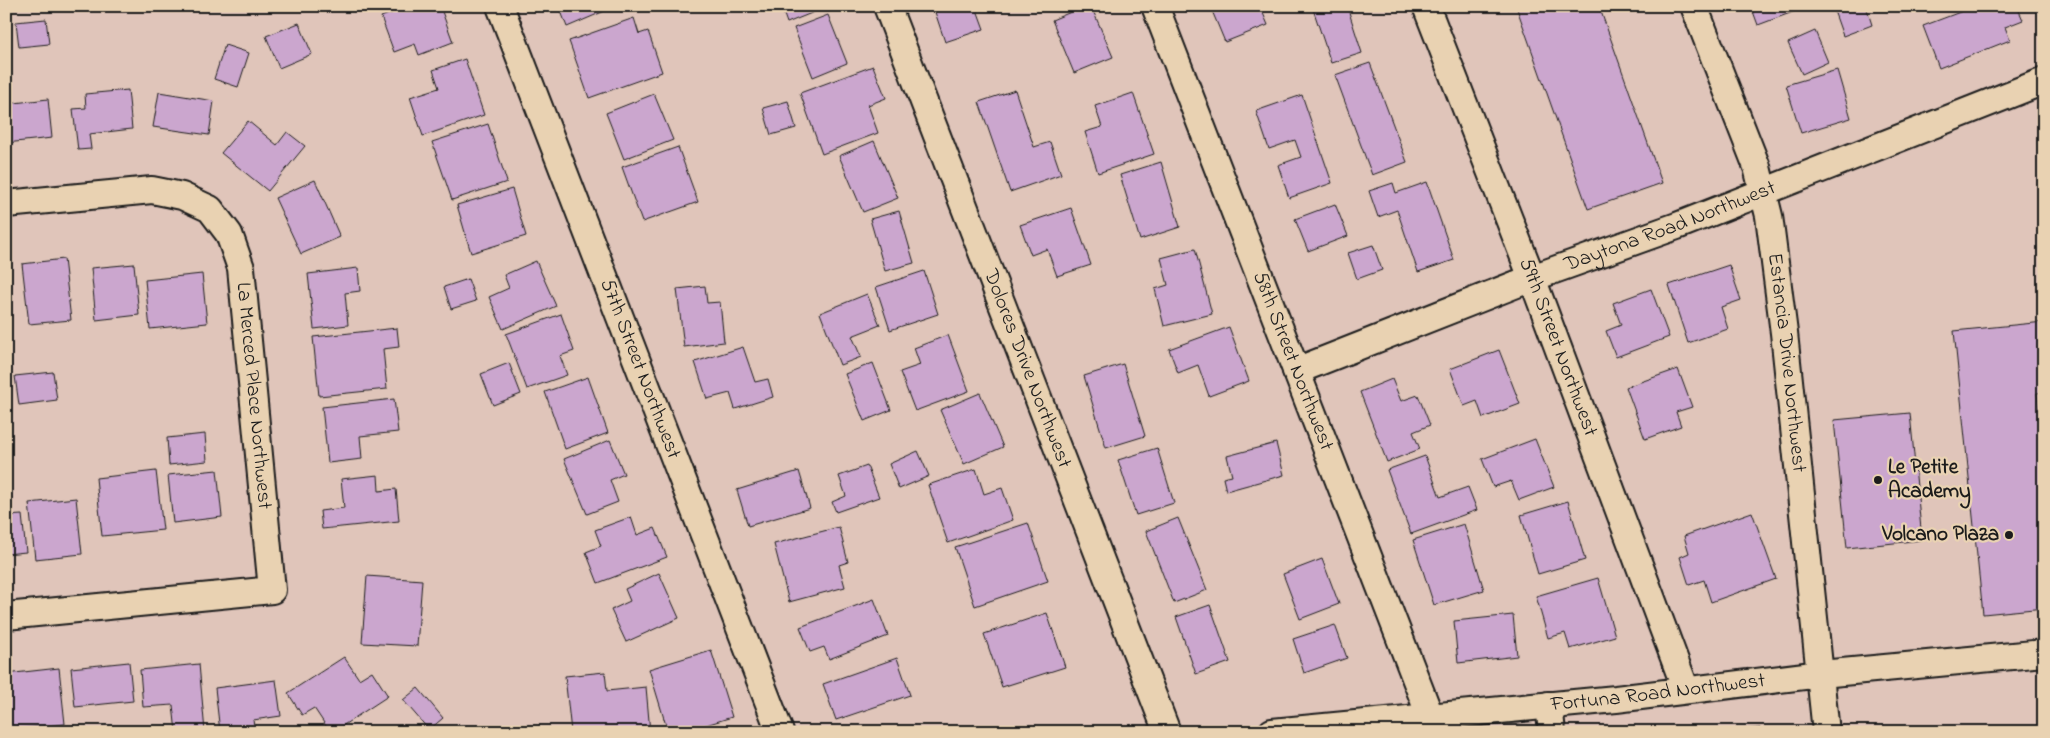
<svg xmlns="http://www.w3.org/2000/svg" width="2050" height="738" font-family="'Indie Flower',sans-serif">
<rect width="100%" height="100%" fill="#e0c5ba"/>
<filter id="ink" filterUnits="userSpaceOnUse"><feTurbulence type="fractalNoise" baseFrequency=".02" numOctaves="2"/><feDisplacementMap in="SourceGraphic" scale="10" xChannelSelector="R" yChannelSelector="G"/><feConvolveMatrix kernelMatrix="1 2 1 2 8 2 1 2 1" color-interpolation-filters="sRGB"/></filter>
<g filter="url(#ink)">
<!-- building -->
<g fill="#cba6ce" stroke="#1c1c1c">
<polygon points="410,6 440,6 453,42 419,55 415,44 394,52 381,17"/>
<polygon points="559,6 606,6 607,10 567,27"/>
<polygon points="781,6 823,6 824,8 787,23"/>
<polygon points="933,6 979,6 976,7 984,29 945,42"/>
<polygon points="1085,6 1091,6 1113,57 1074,73 1052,20"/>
<polygon points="1210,6 1260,6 1268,25 1225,42"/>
<polygon points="1312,6 1347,6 1362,53 1331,63"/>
<polygon points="1516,6 1599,6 1662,183 1588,209"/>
<polygon points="1751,6 1809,6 1758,25"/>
<polygon points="1837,6 1866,6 1872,25 1843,36 1833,8"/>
<polygon points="1976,6 2000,8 2017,6 2023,20 2005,27 2010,40 1939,68 1923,26"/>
<polygon points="828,15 847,63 813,77 794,28"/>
<polygon points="634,18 639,34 648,31 662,72 589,98 569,41"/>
<polygon points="46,19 49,44 19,47 16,22"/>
<polygon points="299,23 312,54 279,68 266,36"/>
<polygon points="1815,31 1828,62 1802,74 1788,43"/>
<polygon points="225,45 249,53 238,87 214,79"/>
<polygon points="465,59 484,115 423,136 410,97 439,88 433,70"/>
<polygon points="1370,63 1407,162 1372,175 1335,75"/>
<polygon points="873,66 886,98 868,105 878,133 822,154 800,93"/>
<polygon points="1837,70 1851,118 1801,133 1786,85"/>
<polygon points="128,90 132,129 89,134 91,149 78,150 73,109 86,108 85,94"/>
<polygon points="1015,90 1034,147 1050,142 1061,174 1010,192 979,102"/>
<polygon points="159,92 214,101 209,135 153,127"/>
<polygon points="1133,93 1154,154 1098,173 1085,132 1102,127 1095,106"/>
<polygon points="654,94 673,140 624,159 606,113"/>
<polygon points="1302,95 1332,183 1289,198 1278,165 1301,157 1295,140 1269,149 1256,111"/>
<polygon points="48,99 52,138 6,143 6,104"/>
<polygon points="788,101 796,128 771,135 763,108"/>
<polygon points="248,121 277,145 287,132 305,146 268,191 221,153"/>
<polygon points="488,124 507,182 452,200 432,142"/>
<polygon points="874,141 898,198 863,212 839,156"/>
<polygon points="678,147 698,202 642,222 622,167"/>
<polygon points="1161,162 1180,227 1140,240 1120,175"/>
<polygon points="315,180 340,237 301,254 275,198"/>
<polygon points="1427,182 1454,260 1418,272 1397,210 1378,217 1369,191 1393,183 1396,193"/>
<polygon points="512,189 526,236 471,253 457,205"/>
<polygon points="1335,204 1348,236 1308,251 1295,219"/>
<polygon points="1071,208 1091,265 1057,276 1047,249 1031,255 1020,225"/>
<polygon points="899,211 914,263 885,271 870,219"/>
<polygon points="1373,245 1382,270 1357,279 1348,253"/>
<polygon points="1195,249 1212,314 1164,326 1155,289 1168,285 1161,258"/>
<polygon points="64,259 71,320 29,324 22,264"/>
<polygon points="536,261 556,306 503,329 489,297 509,288 504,275"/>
<polygon points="134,264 139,315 96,320 91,268"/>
<polygon points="1729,265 1741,300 1721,307 1728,329 1688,343 1669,285"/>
<polygon points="358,268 360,291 345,293 348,325 314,329 308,274"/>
<polygon points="924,271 938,314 890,330 876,287"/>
<polygon points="202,274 207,323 150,329 145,280"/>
<polygon points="468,279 476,301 451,309 444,287"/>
<polygon points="705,286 707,303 720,302 724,342 684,347 677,289"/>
<polygon points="1651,289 1669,337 1616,357 1606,331 1621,325 1613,303"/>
<polygon points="867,294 880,325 852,336 861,357 840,365 820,313"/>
<polygon points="561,314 574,351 560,356 567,375 527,389 506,334"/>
<polygon points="2044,322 2044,392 2037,393 2044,462 2044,608 1983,614 1954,331"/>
<polygon points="1229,327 1249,381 1209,396 1198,365 1178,373 1169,349"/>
<polygon points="397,328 399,347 383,349 387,389 319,396 313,337"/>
<polygon points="948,335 969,391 915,411 900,372 920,365 914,348"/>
<polygon points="743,347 755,382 768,379 773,397 735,409 730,393 707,399 695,362"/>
<polygon points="1499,350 1520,404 1483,418 1477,401 1464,406 1450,369"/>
<polygon points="509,363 521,394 493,405 481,374"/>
<polygon points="873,363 891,410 864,421 845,374"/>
<polygon points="1123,364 1145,436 1106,448 1084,376"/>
<polygon points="1678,369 1692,407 1676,412 1681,426 1645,439 1626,387"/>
<polygon points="53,372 57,400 19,405 15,376"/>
<polygon points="588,377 608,433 565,449 545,392"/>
<polygon points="1392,379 1401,401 1418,395 1430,425 1413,432 1420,449 1387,462 1360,392"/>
<polygon points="980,393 1003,447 964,464 940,410"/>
<polygon points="394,399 398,432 360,436 362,459 328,463 322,407"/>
<polygon points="1910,413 1922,540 1847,548 1834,420"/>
<polygon points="205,434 207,461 169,465 167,438"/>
<polygon points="1535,439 1554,487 1519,500 1511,481 1493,487 1482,459"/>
<polygon points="610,440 624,474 610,480 618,502 587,514 564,459"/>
<polygon points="1276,443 1284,475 1226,491 1223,478 1232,476 1227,456"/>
<polygon points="1157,448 1174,503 1136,515 1118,460"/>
<polygon points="918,451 929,476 899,489 889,464"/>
<polygon points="1425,456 1440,497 1468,487 1477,510 1411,534 1387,470"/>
<polygon points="867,466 879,497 836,512 832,502 846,496 839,476"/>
<polygon points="976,469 984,494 1002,488 1013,520 948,543 928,485"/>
<polygon points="217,470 222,517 173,523 168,475"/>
<polygon points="156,471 163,530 102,536 96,478"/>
<polygon points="799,471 810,508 748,526 737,490"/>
<polygon points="378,475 379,491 396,489 399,521 322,529 320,511 344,508 341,479"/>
<polygon points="76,498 82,554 35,559 29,503"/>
<polygon points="1568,501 1585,560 1538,574 1521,515"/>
<polygon points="1752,512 1776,579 1711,602 1704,580 1689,585 1680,557 1689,553 1684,536"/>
<polygon points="22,515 26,552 6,554 6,516"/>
<polygon points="631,517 637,535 655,528 667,557 598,583 586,552 601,546 595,530"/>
<polygon points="1178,518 1207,590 1174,603 1146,531"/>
<polygon points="1028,523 1048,581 975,606 955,547"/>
<polygon points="1464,524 1484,590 1434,605 1413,540"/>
<polygon points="839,527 848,562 839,565 845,587 789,602 774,544"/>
<polygon points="1322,559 1339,604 1300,619 1283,574"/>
<polygon points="659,573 679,618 626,642 611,610 630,601 625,589"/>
<polygon points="367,576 422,580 417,646 362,643"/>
<polygon points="1598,578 1615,636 1570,649 1565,633 1548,638 1536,596"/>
<polygon points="874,599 888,636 829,659 824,647 810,652 800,627"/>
<polygon points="1210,605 1230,662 1196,674 1176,617"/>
<polygon points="1047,613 1065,667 1002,687 984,634"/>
<polygon points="1513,615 1517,656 1458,663 1454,621"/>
<polygon points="1335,625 1347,658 1304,673 1293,639"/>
<polygon points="711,650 732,717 683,732 668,732 649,669"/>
<polygon points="344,657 359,679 372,671 388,696 333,732 330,732 314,708 302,715 288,693"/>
<polygon points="897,658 910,695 836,720 823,684"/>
<polygon points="129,662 133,701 75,707 71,668"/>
<polygon points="199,664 205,732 176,732 173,705 143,707 140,670"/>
<polygon points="59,668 65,724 8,730 6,674"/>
<polygon points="605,672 607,691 646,687 650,732 571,732 565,676"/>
<polygon points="276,680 281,716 253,720 255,732 220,732 215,688"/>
<polygon points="418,688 443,718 429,730 403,700"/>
<polygon points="1760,728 1760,732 1720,732"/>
<polygon points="2044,729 2044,732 2029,732 2029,730"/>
</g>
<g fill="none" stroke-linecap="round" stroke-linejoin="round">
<defs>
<g id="minor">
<path id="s1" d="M500 6 780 732"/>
<path id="s2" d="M887 6 1167 732"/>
<path id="s3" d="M1155 6 1430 716"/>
<path id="s4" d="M1426 6 1532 278 1686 690"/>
<path id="s5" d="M1694 6 1757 167 1769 216 1784 333 1826 732"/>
<path id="s6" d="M6 204 152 190 182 196 210 209 229 234 241 268 272 590 6 616"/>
<path id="s7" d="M1296 371 1532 278 1677 226 2044 81"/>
<polyline points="1549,705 1552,732"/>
<path id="s8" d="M1272 732 1616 699 1821 674 2044 653"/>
</g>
</defs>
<!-- minor casing -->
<use href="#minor" stroke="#1c1c1c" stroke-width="30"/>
<!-- minor -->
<use href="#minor" stroke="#e9d2b2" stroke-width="26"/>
</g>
</g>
<!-- markers -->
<g fill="#1c1c1c" stroke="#e9d2b2" stroke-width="2">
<circle cx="1878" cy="480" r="5"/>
<circle cx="2009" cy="535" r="5"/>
</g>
<g text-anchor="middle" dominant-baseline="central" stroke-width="4.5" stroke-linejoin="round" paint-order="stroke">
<!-- street labels -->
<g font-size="21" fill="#1c1c1c" stroke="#e9d2b2">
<text stroke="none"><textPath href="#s7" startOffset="401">Daytona Road Northwest</textPath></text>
<text stroke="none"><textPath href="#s4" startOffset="366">59th Street Northwest</textPath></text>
<text stroke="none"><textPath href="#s3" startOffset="381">58th Street Northwest</textPath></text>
<text stroke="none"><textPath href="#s5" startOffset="371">Estancia Drive Northwest</textPath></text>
<text stroke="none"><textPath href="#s1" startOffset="389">57th Street Northwest</textPath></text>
<text stroke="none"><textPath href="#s2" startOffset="389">Dolores Drive Northwest</textPath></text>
<text stroke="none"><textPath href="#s6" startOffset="404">La Merced Place Northwest</textPath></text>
<text stroke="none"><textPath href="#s8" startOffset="388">Fortuna Road Northwest</textPath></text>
</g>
<!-- poi labels -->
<g font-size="21" font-weight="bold" fill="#1c1c1c" stroke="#e9d2b2" text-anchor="start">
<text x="1888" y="468">Le Petite<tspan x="1888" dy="24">Academy</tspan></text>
<text x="1999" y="535" text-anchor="end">Volcano Plaza</text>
</g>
</g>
<!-- margin -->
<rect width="2050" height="738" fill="none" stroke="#e9d2b2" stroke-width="25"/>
<rect x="12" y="12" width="2025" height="713" fill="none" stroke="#1c1c1c" stroke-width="2" filter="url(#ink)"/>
</svg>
